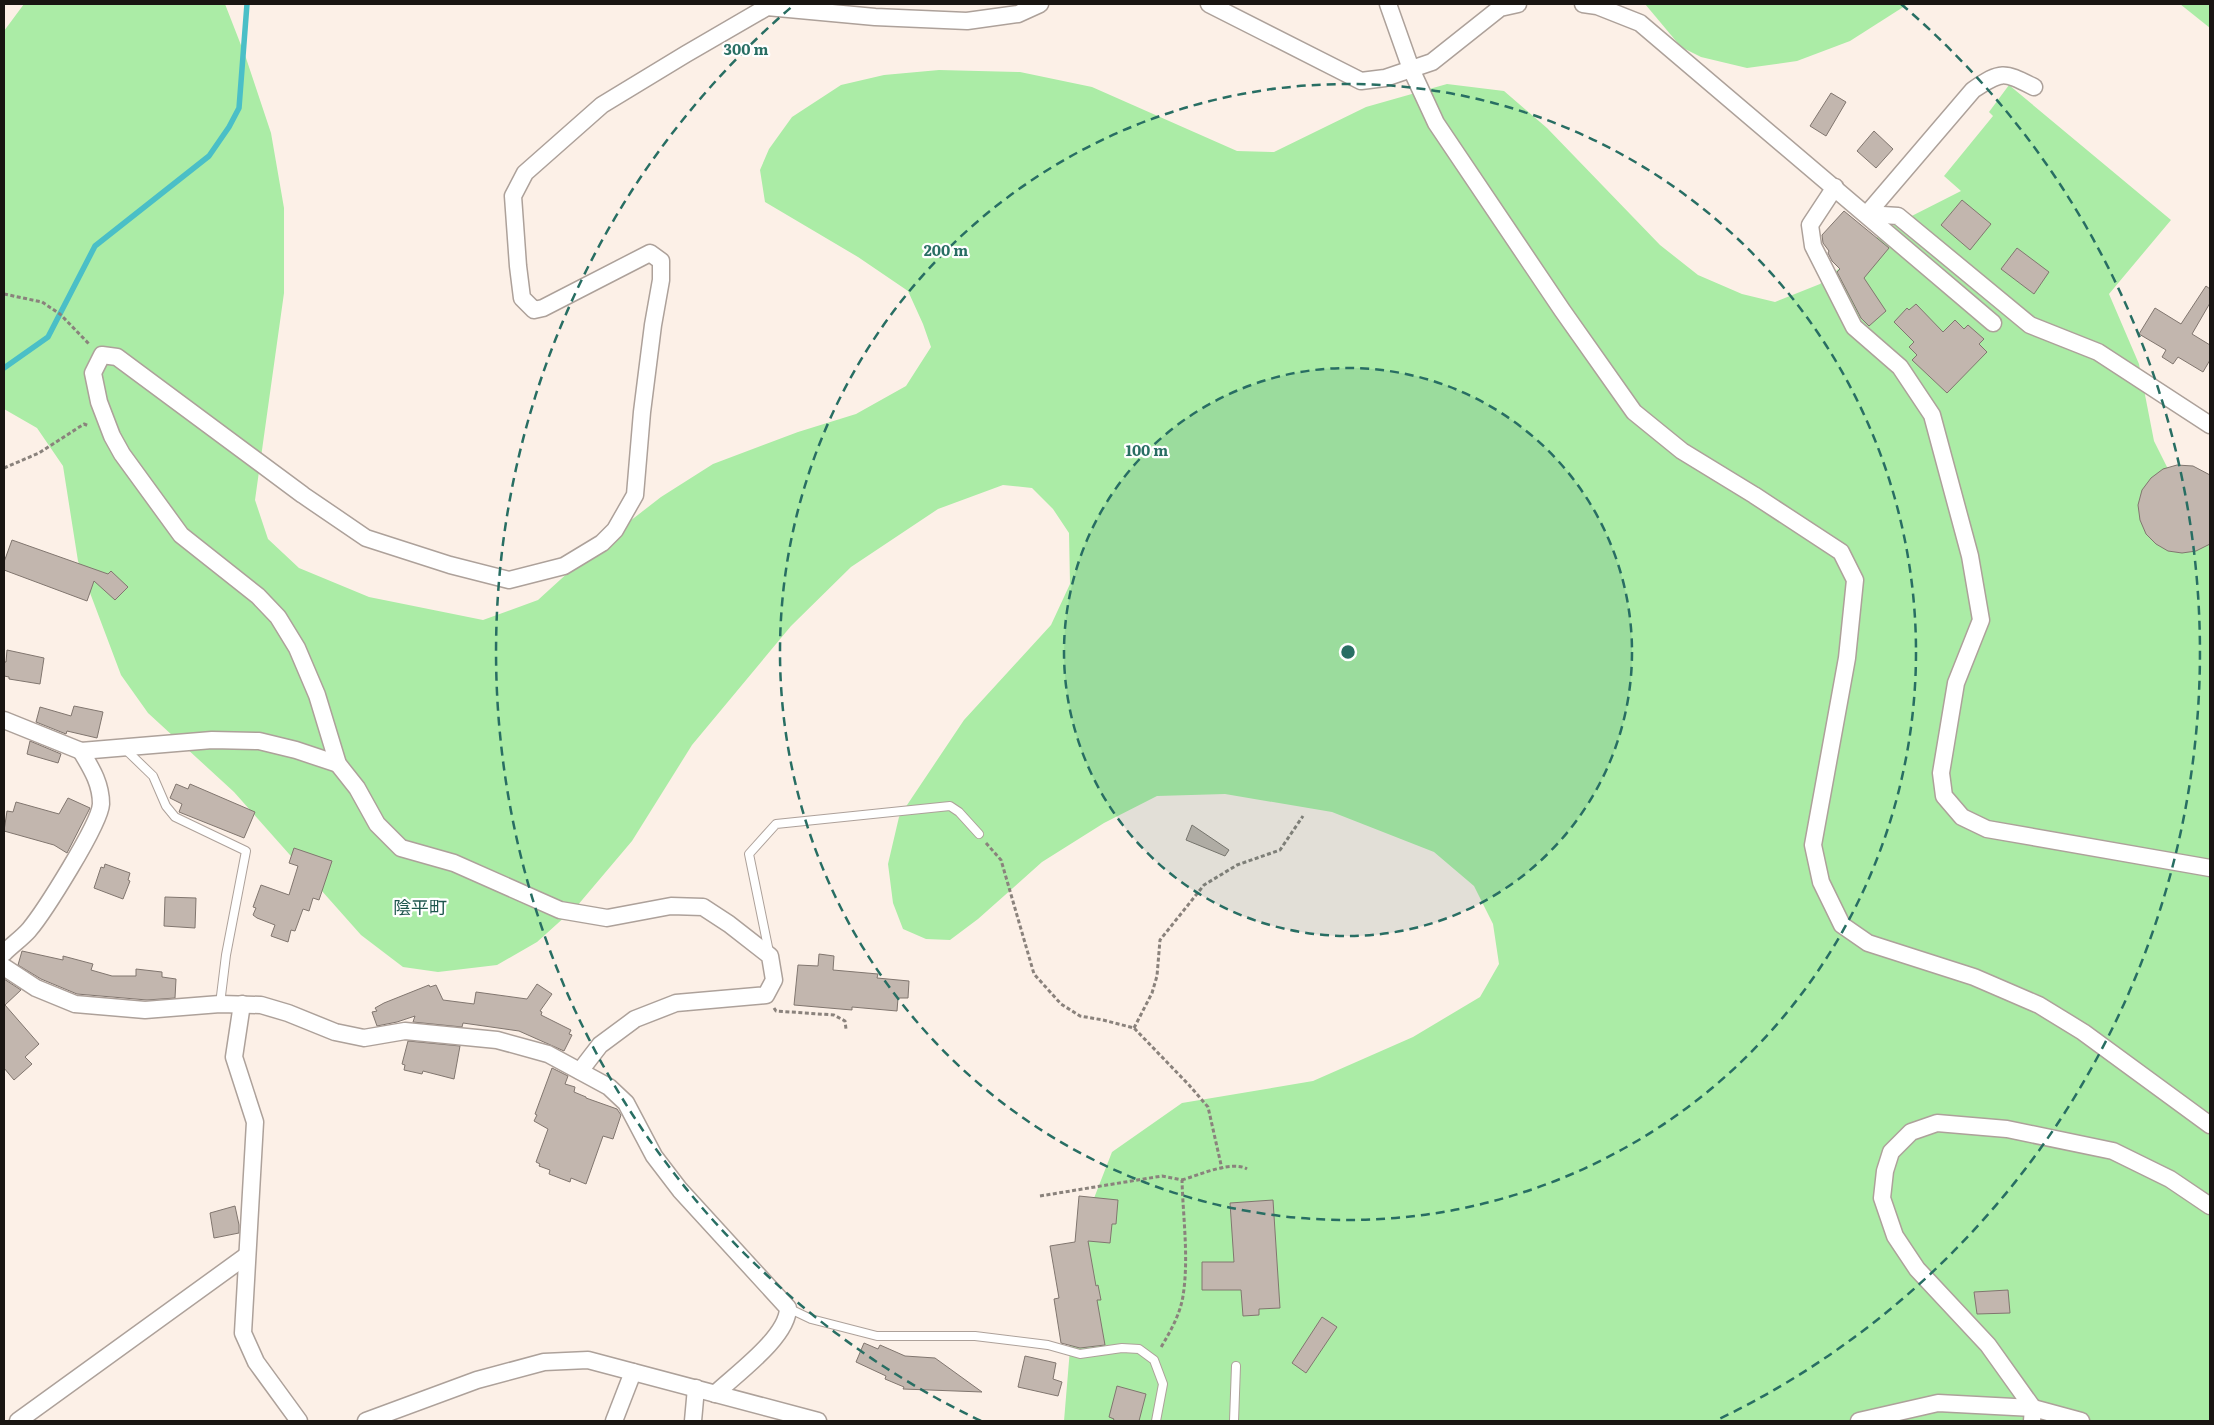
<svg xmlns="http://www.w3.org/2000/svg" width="2214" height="1425" font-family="Literata,'Noto Sans JP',serif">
<rect width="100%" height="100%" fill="#fcf0e7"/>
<!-- green -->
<g fill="#abeca6">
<polygon points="24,4 225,4 246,58 271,133 284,208 284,293 255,500 268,539 299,568 369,597 483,620 538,600 594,549 661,497 713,464 798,432 856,414 906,386 931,347 923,324 908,291 858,257 765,202 760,170 769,149 792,117 841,85 884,75 939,70 1020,72 1092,87 1237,151 1274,152 1366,107 1447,84 1504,91 1547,128 1660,245 1698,275 1742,294 1775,302 1820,284 1890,227 1961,191 1944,176 1993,116 1989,112 2009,85 2171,220 2109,294 2139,364 2154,441 2173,479 2210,511 2210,1421 1064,1421 1074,1301 1089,1211 1112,1152 1182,1103 1313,1081 1413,1037 1480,997 1499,964 1493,924 1474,886 1434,852 1332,812 1225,794 1157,796 1104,823 1042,862 978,919 950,940 926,939 903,929 893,903 888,864 899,817 964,720 1051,625 1070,584 1069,533 1053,509 1032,488 1003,485 938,509 851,567 791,626 692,745 632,841 577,906 537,942 497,965 438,972 403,967 361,935 234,792 148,713 121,675 78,561 63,466 37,428 4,409 4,31"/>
<polygon points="1645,4 1908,4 1850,41 1797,61 1747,68 1701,57 1681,47"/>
<polygon points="2180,4 2210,4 2210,28"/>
</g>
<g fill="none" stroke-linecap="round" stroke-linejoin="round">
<!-- stream -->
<polyline stroke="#4abfc7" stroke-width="5.5" points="4,368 48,337 95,246 209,156 229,127 239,108 247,4"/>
</g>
<!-- building -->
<g fill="#c2b6ae" stroke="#81766f">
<polygon points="1831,93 1846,102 1826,136 1810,126"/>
<polygon points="1874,131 1893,149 1876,168 1857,151"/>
<polygon points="1962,200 1991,224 1970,250 1941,225"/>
<polygon points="1844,211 1889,248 1864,278 1886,311 1869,326 1861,318 1837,272 1840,269 1832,261 1828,253 1829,251 1823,243 1822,235"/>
<polygon points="2017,248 2049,272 2034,294 2001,269"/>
<polygon points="2206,286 2210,289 2210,303 2192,334 2210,345 2210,360 2203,372 2178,357 2173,364 2162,357 2166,350 2139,334 2155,308 2181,324"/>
<polygon points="1916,304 1943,332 1955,320 1964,329 1968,325 1984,339 1979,344 1987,352 1947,393 1912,360 1917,355 1909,347 1914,342 1894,322 1907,308 1909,310"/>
<polygon points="2177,465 2193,466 2210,475 2210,544 2196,551 2182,553 2168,551 2156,544 2146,534 2140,520 2138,505 2142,490 2151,478 2163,469"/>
<polygon points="12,540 108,574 111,571 128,587 115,600 94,581 87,601 4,570 4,562"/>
<polygon points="7,650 44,658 40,684 9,679 9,677 4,676 4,662 6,662"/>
<polygon points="74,706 103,712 97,738 67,731 66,734 36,722 40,707 71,716"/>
<polygon points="30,741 61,754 58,763 27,754"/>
<polygon points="176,784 188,789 190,784 255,812 244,838 179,812 182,804 170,798"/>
<polygon points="68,798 90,808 67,853 54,845 4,831 7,811 13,812 16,802 59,814"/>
<polygon points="1192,825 1229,850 1225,856 1186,840"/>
<polygon points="294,848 332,861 319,900 313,898 309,911 303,909 295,931 291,930 288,942 271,936 275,925 257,918 253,915 256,908 253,907 261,885 289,895 298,866 289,863"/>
<polygon points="105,864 130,873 128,880 130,881 123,899 94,888 101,867 104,868"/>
<polygon points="165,897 196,898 195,928 164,926"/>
<polygon points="22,951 63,960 63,956 93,964 91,970 112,976 136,976 136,969 162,972 162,977 176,979 175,998 147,1000 77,994 41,979 18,965"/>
<polygon points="819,954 834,956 833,970 878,974 877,978 909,981 908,998 898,998 897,1011 852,1007 852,1010 794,1005 798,965 818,966"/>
<polygon points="4,979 21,990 5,1005 39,1044 25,1057 32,1064 14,1080 4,1068"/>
<polygon points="537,984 552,994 540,1011 542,1012 541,1015 571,1030 569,1034 572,1035 564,1051 519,1031 463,1023 462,1027 413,1022 415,1016 397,1022 377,1026 372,1012 377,1011 375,1008 384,1003 429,985 430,987 436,985 443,1000 474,1004 476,992 527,999"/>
<polygon points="408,1041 460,1046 454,1079 423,1071 422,1074 404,1070 405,1065 402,1064"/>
<polygon points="552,1068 568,1076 565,1084 575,1087 574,1092 586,1097 586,1098 617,1109 621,1115 613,1139 603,1136 586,1184 571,1178 570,1182 549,1174 550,1170 539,1166 540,1164 536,1162 548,1129 534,1121 537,1115 535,1114"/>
<polygon points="1079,1196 1118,1200 1116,1224 1112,1224 1110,1243 1088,1241 1096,1286 1098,1285 1101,1300 1097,1300 1105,1345 1080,1348 1061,1343 1054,1299 1059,1298 1050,1246 1075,1242"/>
<polygon points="1273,1200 1280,1308 1259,1309 1259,1315 1243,1316 1241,1290 1202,1290 1202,1262 1234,1262 1230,1203"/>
<polygon points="235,1206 239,1225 239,1233 214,1238 210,1213"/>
<polygon points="2008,1290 2010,1313 1977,1314 1974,1292"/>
<polygon points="1322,1317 1337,1327 1306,1373 1292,1363"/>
<polygon points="864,1343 878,1349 880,1345 905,1356 935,1358 982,1392 903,1389 904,1387 885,1379 886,1376 856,1362"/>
<polygon points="1025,1356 1056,1363 1053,1379 1062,1382 1058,1396 1018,1387"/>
<polygon points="1117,1386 1146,1394 1139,1421 1113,1421 1114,1419 1109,1417"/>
</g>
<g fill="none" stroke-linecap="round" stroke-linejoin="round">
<defs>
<g id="service">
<polyline points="124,748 153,776 166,806 175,817 246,851 226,955 220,1004"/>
<polyline points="769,952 749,854 776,824 950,806 959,812 979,834"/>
<polyline points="788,1308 811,1319 877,1336 975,1336 1048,1345 1080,1354 1122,1348 1139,1349 1154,1360 1163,1384 1156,1421"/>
<polyline points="1234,1421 1236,1366"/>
</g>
<g id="minor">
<polyline points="1209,4 1361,81 1385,78 1432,62 1500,8 1518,4"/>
<polyline points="1388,4 1411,69 1436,123 1562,310 1634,412 1682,451 1754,495 1841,552 1855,580 1847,658 1813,845 1821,882 1842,925 1868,943 1974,977 2039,1005 2083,1032 2210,1125"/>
<polyline points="1583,4 1597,6 1640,23 1993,323"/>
<polyline points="1835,187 1810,225 1813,246 1854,327 1900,367 1932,415 1970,556 1981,620 1956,683 1941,773 1944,796 1962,817 1987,829 2210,868"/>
<polyline points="1867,214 1898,216 2030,325 2098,352 2210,425"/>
<path d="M1867 214 1973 90C2002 70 2004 72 2034 87"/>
<polyline points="4,720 81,751 212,740 259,741 296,750 338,764"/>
<path d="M4 953C12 945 22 938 29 930 44 912 100 824 101 804 101 783 91 768 81 751"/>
<path d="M4 967 36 988 75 1004 145 1010 220 1004 261 1005 288 1013 335 1032 364 1038 405 1031 497 1040 548 1054 609 1087 626 1103 654 1156 680 1190 788 1308C788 1337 736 1374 715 1394"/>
<polyline points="242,1004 234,1057 255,1122 243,1333 256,1362 299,1421"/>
<polyline points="580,1071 600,1045 635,1019 676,1003 766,995 774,980 770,956 729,924 703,907 671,906 607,918 560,910 454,863 401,848 377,824 357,788 338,764 317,695 297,648 278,617 258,596 181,535 122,454 112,436 99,402 93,373 102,355 117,357 303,495 366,538 450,565 509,580 564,566 602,543 615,530 635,495 642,412 653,325 661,280 661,261 650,253 543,308 534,310 522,298 518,266 513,196 525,173 602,105 686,54 767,7 875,17 967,21 1018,14 1040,4"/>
<polyline points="18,1421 246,1256"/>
<polyline points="366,1421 477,1380 544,1362 588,1360 818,1421"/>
<polyline points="614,1421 633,1372"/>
<polyline points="693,1421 696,1388"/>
<polyline points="1859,1421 1938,1403 2033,1408 2081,1421"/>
<polyline points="2032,1421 2033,1408 1988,1345 1917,1269 1895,1236 1882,1198 1885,1171 1891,1152 1911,1132 1937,1123 2007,1129 2113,1151 2170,1179 2210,1206"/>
</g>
</defs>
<!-- service casing -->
<use href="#service" stroke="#ada19a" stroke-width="10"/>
<!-- minor casing -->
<use href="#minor" stroke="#ada19a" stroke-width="19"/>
<!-- path -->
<g stroke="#8a827c" stroke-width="3" stroke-dasharray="4 2.5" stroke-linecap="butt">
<polyline points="4,294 42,302 60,314 90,345"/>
<polyline points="4,468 39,453 84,424 89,426"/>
<polyline points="986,843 1001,860 1034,974 1061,1004 1080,1016 1103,1020 1134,1028 1189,1085 1208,1107 1222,1169"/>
<polyline points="774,1008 776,1011 834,1015 845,1021 846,1029"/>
<polyline points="1134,1028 1152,993 1157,976 1160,940 1204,885 1237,865 1280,850 1303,816"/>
<path d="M1182 1180C1199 1175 1232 1160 1247 1169"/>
<path d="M1040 1196 1162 1176 1182 1180C1183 1218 1189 1258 1183 1296 1180 1315 1170 1332 1160 1349"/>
</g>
<!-- service -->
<use href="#service" stroke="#fff" stroke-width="8"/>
<!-- minor -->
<use href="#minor" stroke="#fff" stroke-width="16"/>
</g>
<!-- distance rings -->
<circle cx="1348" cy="652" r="284" fill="#286e63" fill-opacity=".12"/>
<g fill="none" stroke="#286e63" stroke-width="2.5" stroke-dasharray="9 6">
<circle cx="1348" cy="652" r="284"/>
<circle cx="1348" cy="652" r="568"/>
<path d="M981 1421A852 852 0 0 1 795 4M1901 4A852 852 0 0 1 1715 1421"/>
</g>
<g text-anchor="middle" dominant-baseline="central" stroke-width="4.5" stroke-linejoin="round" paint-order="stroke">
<!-- quarter labels -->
<g font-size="18" fill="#1e564d" stroke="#fff">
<text x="420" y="906">陰平町</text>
</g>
</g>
<circle cx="1348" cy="652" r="8" fill="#286e63" stroke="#fff" stroke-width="2.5"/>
<g font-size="15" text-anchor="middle" font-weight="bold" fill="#286e63" stroke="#fff" stroke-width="4.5" stroke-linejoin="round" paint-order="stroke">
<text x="746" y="55">300 m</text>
<text x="946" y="256">200 m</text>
<text x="1147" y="456">100 m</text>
</g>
<!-- border -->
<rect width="2214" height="1425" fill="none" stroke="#191512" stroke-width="10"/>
</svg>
